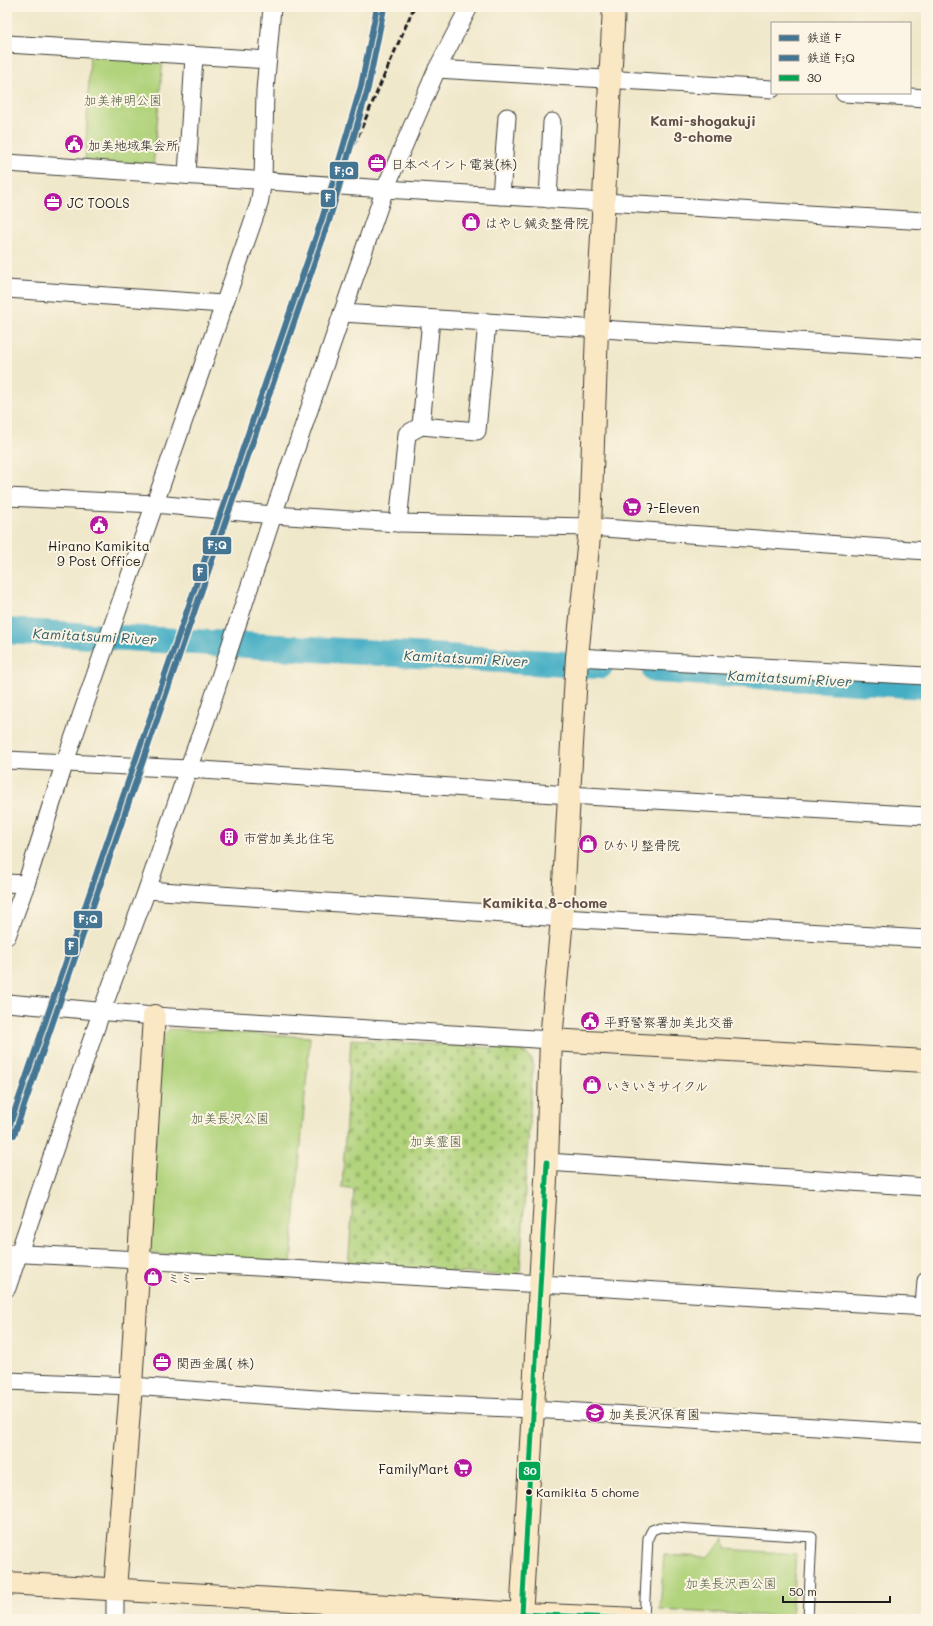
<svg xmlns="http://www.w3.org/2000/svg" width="933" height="1626" font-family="Mali,'Klee One',sans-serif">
<defs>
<pattern id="cemetery-stones" width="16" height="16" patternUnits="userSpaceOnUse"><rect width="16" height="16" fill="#b1d37c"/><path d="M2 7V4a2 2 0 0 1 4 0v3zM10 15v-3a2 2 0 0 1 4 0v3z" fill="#98b56b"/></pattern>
</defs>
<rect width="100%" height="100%" fill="#fcf5e5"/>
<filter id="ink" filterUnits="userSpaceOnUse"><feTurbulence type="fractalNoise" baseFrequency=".025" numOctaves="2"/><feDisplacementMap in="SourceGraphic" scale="8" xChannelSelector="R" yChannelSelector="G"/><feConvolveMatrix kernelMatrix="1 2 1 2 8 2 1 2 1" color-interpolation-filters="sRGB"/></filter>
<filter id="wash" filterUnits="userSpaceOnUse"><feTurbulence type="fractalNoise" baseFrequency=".012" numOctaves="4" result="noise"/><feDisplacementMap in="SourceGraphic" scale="16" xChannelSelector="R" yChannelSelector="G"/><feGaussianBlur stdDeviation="0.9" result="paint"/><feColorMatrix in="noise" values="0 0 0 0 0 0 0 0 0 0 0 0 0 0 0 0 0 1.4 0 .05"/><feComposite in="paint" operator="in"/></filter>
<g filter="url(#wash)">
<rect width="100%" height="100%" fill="#f0e8cb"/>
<!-- cemetery -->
<polygon fill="url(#cemetery-stones)" stroke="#66784c" points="351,1039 523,1050 533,1061 520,1272 516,1276 348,1266 354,1190 342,1188"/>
<!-- park -->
<g fill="#b1d37c" stroke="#66784c">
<polygon points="90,55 163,59 153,168 85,164"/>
<polygon points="170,1029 310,1037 291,1262 153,1254 148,1251 162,1036"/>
<polygon points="725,1539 726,1549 796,1554 791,1617 660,1610 664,1555 707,1557"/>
</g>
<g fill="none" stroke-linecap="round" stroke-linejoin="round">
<!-- river -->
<g stroke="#45aec4" stroke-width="26">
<polyline points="7,631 600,666"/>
<polyline points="655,670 926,686"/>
</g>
</g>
</g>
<g filter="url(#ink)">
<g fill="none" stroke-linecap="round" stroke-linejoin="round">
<defs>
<polyline id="lane" points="644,1619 648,1538 652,1530 660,1527 812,1537 808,1619"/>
<g id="street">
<polyline points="7,44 268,60"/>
<polyline points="437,69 772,89"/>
<polyline points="844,93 926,98"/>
<polyline points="7,163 385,189 926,221"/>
<polyline points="187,175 194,56"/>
<polyline points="501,196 507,117"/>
<polyline points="548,199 552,122"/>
<polyline points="7,289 223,304"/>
<polyline points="342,313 926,349"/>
<polyline points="421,426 431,319"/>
<polyline points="7,497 155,504 273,515 398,523 590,527 926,551"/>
<polyline points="398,523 407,434 421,426 477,431 487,322"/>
<polyline points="577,657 926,676"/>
<polyline points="7,760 188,769 569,795 926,816"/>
<polyline points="7,883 26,884"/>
<polyline points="147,890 562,918 926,939"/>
<polyline points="7,936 26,884 65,762 259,204 263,180 265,91 272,7"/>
<polyline points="7,1003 154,1016 551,1040"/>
<polyline points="547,1162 926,1187"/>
<polyline points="7,1253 139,1260 926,1307"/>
<polyline points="7,1288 102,1010 147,890 188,769 206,720 273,515 385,189 437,69 469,7"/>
<polyline points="924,1307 926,1281"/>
<polyline points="7,1381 131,1386 346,1401 533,1409 926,1434"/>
<polyline points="115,1619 115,1589"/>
</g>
<g id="secondary">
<polyline points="551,1040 926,1061"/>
<polyline points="7,1583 522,1614 638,1619"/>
<polyline points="115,1589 131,1386 154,1016"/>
<polyline points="521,1619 547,1162 551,1040 562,918 577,657 590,527 597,330 614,7"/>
</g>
</defs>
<!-- lane casing -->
<use href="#lane" stroke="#3c3b36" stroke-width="11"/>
<!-- street casing -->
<use href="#street" stroke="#3c3b36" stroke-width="19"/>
<!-- secondary casing -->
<use href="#secondary" stroke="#3c3b36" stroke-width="24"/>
<!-- lane -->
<use href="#lane" stroke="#fff" stroke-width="9"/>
<!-- street -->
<use href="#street" stroke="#fff" stroke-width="17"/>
<!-- secondary -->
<use href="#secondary" stroke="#fae7c3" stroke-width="22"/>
<!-- rail -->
<polyline stroke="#1c1c1c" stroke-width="3" stroke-dasharray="6 3" stroke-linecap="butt" points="322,219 414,7"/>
<defs>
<g id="bus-1">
<polyline points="522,1614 547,1162"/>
<polyline points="522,1614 638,1619"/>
</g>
</defs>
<!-- bus-1 casing -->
<use href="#bus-1" stroke="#fcf5e5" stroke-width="8"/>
<!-- bus-1 -->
<use href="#bus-1" stroke="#00a651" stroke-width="5"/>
<defs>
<polyline id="rail-1" points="7,1133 322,219 361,86 377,7"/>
<polyline id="rail-2" points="14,1135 329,221 368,88 384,8"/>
</defs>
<!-- rail-1 casing -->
<use href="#rail-1" stroke="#fcf5e5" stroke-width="9"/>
<!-- rail-2 casing -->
<use href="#rail-2" stroke="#fcf5e5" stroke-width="9"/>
<!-- rail-1 -->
<use href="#rail-1" stroke="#447694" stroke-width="6"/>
<!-- rail-2 -->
<use href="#rail-2" stroke="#447694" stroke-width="6"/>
</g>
</g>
<!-- icons -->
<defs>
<symbol id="civic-disc" viewBox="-11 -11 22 22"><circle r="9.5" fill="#b5179e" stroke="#fcf5e5"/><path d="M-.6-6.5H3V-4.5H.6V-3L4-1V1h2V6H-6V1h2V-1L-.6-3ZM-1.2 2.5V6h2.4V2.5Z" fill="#fff"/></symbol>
<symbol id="office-disc" viewBox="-11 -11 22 22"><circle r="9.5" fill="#b5179e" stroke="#fcf5e5"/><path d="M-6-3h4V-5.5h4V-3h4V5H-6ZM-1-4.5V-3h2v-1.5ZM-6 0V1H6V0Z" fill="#fff"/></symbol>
<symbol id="shop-disc" viewBox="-11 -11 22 22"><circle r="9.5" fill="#b5179e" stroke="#fcf5e5"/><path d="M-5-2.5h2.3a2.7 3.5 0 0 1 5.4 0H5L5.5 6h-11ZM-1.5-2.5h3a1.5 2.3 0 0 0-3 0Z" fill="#fff"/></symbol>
<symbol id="supermarket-disc" viewBox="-11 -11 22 22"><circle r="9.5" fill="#b5179e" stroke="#fcf5e5"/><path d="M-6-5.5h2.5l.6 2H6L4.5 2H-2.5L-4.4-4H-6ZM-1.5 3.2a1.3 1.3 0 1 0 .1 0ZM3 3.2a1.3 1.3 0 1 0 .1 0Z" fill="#fff"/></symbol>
<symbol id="building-disc" viewBox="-11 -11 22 22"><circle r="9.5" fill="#b5179e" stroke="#fcf5e5"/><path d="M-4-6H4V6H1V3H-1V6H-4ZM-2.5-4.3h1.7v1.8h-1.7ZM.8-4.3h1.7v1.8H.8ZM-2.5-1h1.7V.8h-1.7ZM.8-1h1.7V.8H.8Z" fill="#fff"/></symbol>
<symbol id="school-disc" viewBox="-11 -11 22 22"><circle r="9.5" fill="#b5179e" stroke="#fcf5e5"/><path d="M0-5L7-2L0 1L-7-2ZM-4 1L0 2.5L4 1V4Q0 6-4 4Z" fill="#fff"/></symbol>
</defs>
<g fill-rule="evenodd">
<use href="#civic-disc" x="63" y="133" width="22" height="22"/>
<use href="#office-disc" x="366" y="152" width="22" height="22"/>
<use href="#office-disc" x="42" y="191" width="22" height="22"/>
<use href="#shop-disc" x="460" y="211" width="22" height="22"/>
<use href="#supermarket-disc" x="621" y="496" width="22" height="22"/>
<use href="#civic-disc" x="88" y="514" width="22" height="22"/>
<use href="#building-disc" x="218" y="826" width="22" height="22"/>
<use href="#shop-disc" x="577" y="833" width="22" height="22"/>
<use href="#civic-disc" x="579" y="1010" width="22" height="22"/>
<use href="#shop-disc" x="581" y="1074" width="22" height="22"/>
<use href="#shop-disc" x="142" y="1266" width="22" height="22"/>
<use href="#office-disc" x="151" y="1351" width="22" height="22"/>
<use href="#school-disc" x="584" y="1402" width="22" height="22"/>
<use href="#supermarket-disc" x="452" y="1457" width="22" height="22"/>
</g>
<!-- markers -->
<circle fill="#1c1c1c" stroke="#fcf5e5" stroke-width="1.5" cx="529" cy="1492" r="3.5"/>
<g text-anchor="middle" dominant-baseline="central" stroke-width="4" stroke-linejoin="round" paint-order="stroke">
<!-- bus labels -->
<g font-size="12" fill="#1c1c1c" stroke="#fcf5e5" text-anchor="start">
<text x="536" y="1492">Kamikita 5 chome</text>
</g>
<!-- park labels -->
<g font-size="13" fill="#505c3e" stroke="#fcf5e5">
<text x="123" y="99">加美神明公園</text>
<text x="230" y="1117">加美長沢公園</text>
<text x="436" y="1140">加美霊園</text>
<text x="731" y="1582">加美長沢西公園</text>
</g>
<!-- poi labels -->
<g font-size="13" fill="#1c1c1c" stroke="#fcf5e5" text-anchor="start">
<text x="88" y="144">加美地域集会所</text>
<text x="391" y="163">日本ペイント電装(株)</text>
<text x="67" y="202">JC TOOLS</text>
<text x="485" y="222">はやし鍼灸整骨院</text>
<text x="646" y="507">7-Eleven</text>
<text x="99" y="545" text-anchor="middle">Hirano Kamikita<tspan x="99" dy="15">9 Post Office</tspan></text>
<text x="243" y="837">市営加美北住宅</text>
<text x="602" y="844">ひかり整骨院</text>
<text x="604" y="1021">平野警察署加美北交番</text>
<text x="606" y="1085">いきいきサイクル</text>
<text x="167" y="1277">ミミー</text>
<text x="176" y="1362">関西金属( 株)</text>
<text x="609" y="1413">加美長沢保育園</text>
<text x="449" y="1468" text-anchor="end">FamilyMart</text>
</g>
<!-- neighbourhood labels -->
<g font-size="14" font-weight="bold" fill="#604e47" stroke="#fcf5e5">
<text x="703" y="120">Kami-shogakuji<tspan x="703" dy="16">3-chome</tspan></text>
<text x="545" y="902">Kamikita 8-chome</text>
</g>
<!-- water labels -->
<g font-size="14" font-style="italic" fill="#2e5e68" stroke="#fcf5e5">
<text transform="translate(95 636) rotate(3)">Kamitatsumi River</text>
<text transform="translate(466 658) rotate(3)">Kamitatsumi River</text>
<text transform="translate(790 678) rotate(3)">Kamitatsumi River</text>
</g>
</g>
<g stroke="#fcf5e5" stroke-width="1.5">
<rect x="329" y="161" width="30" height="19" rx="4" fill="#447694"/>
<rect x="320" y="189" width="16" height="19" rx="4" fill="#447694"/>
<rect x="202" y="536" width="30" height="19" rx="4" fill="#447694"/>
<rect x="192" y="563" width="16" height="19" rx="4" fill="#447694"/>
<rect x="73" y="910" width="30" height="19" rx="4" fill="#447694"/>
<rect x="64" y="937" width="15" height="19" rx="4" fill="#447694"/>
<rect x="518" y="1461" width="23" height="20" rx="4" fill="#00a651"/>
</g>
<g font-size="11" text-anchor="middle" font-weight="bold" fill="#fff">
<text x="344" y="175">F;Q</text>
<text x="328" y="202">F</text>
<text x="217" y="549">F;Q</text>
<text x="200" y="576">F</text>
<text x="88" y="923">F;Q</text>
<text x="71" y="950">F</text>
<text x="530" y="1475">30</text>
</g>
<!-- margin -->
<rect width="933" height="1626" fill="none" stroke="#fcf5e5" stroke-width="24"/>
<!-- legend -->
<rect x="771" y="22" width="140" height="72" fill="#fcf5e5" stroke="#a29e95"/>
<rect x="779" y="35" width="20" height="6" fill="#447694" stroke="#a29e95"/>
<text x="807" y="42" font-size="12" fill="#1c1c1c">鉄道 F</text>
<rect x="779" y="55" width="20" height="6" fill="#447694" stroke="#a29e95"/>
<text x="807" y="62" font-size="12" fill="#1c1c1c">鉄道 F;Q</text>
<rect x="779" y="75" width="20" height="6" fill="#00a651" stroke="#a29e95"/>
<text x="807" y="82" font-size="12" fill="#1c1c1c">30</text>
<!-- scale -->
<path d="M783 1596v6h107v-6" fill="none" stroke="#1c1c1c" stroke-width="2"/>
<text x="789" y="1596" font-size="12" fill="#1c1c1c" stroke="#fcf5e5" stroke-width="3" paint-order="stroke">50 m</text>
</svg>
